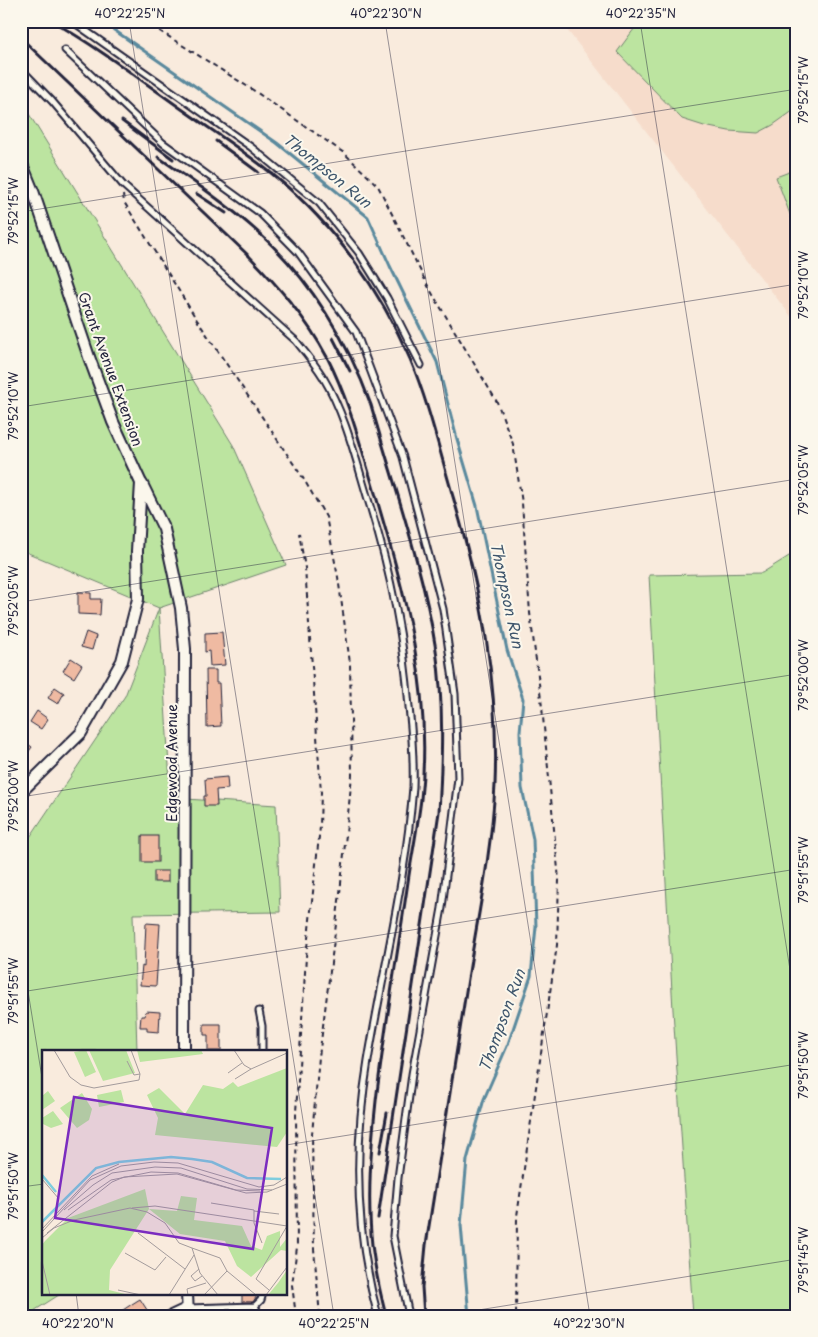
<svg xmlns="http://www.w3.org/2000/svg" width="818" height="1337" font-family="'Playpen Sans',sans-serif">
<rect width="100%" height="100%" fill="#f9ebdd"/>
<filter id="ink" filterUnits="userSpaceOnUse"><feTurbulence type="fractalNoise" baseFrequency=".02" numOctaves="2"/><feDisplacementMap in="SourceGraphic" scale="10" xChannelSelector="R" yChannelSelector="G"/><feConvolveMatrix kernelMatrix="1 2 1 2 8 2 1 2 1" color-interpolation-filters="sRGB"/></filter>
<g filter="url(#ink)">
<!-- built -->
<polygon fill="#f6dccb" points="560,21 797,21 797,324"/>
<!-- green -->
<g fill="#bce4a0" stroke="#6f836e">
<polygon points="640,21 797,21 797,108 773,125 758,133 729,131 704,126 682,119 617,52"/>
<polygon points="21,101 233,445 286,565 159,608 171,798 276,805 280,912 133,914 137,1051 44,1051 44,1293 62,1293 26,1316 21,1316 21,1146 23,1145 26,843 125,696 159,608 21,550"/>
<polygon points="797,169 797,233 776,177"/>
<polygon points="797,551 797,1316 693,1316 673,1010 649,575 762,573"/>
</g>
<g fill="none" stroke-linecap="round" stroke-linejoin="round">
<!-- stream -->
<polyline stroke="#5a899d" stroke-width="3" points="101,21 277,143 368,217 390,266 437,362 457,439 477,506 507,650 523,699 520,732 522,788 533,839 536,927 531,976 508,1044 484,1099 467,1160 461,1225 469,1316"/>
</g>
<!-- building -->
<g fill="#efbaa2" stroke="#22223b">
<polygon points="78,592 91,593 91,599 101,599 100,615 78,614"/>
<polygon points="86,632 96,636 92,650 81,647"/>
<polygon points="222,632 225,665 210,666 209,651 205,652 205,633"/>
<polygon points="71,658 82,665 74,678 63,671"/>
<polygon points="206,670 216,670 216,683 219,683 221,726 207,727"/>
<polygon points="55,687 64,693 58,704 48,698"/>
<polygon points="37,711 48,719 41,729 30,722"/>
<polygon points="21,739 32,747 21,762"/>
<polygon points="227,777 228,789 216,790 217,806 204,806 204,796 206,796 205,779"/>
<rect x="142" y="836" width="16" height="26"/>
<rect x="154" y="871" width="14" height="11"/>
<polygon points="146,923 160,924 156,986 140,985 142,966 144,967"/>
<polygon points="146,1011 160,1012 159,1032 147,1031 147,1027 140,1027 141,1016 145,1016"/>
<polygon points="204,1024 221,1024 221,1051 208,1051 208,1035 204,1035"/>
<polygon points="242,1293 258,1293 258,1294 253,1302 242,1302"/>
<polygon points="140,1299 151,1316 114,1316 132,1304"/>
<polygon points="252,1310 255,1316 242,1316 242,1311"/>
</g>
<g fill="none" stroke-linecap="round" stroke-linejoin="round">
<defs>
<g id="lane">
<polyline points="72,21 251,147 319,203 359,253 387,298 421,365"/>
<polyline points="65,50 163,143 260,213 298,252 356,332 403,457 443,609 455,694 458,778 442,908 412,1074 398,1178 393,1236 409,1316"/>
<path d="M21 69 52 101 123 185 296 341C305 352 315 364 323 377 347 417 357 465 371 509 391 574 404 639 409 707 412 734 414 760 413 787 406 879 383 970 368 1061 354 1145 355 1233 378 1316"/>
<polyline points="259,1011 262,1026 262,1051"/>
<polyline points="255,1306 260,1316"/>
<polyline points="188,1308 255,1306 261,1300 263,1293"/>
</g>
<g id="street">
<polyline points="21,162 34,194 89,357 113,422 141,483 137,551 138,599 122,661 81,733 21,792"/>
<polyline points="142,484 164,529 181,608 185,649 184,1051"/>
<polyline points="187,1293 188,1316"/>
<polyline points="171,1316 188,1308"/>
</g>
</defs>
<!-- lane casing -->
<use href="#lane" stroke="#22223b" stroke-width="9"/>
<!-- street casing -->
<use href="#street" stroke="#22223b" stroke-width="14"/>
<!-- path -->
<g stroke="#22223b" stroke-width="2" stroke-dasharray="5 4" stroke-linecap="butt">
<polyline points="144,21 253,90 344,153 378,186 429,288 497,402 513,444 522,503 530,613 542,707 559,880 557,945 517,1216 516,1316"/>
<polyline points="123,195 124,202 197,320 303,478 326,517 338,577 350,663 352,775 340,893 319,1057 312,1134 314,1249 320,1316"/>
<polyline points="296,1316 292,1285 297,1247 296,1112 306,957 320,827 321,792 305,568 299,533"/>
</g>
<!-- lane -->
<use href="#lane" stroke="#fbf7ec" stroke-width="5"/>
<!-- street -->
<use href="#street" stroke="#fbf7ec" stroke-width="10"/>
<!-- rail -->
<g stroke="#22223b" stroke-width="3">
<path d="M52 21C99 48 142 81 186 112 217 134 249 154 277 178 335 226 380 290 410 359 429 404 440 453 454 500 482 595 499 685 495 785 492 845 480 906 470 966 456 1059 441 1152 426 1245L422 1287 424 1316"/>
<path d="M21 38 249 256C279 287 307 319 327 357 349 400 361 447 375 493 405 595 433 690 421 799 418 824 413 850 409 875 398 951 385 1025 376 1101 371 1148 367 1197 372 1245 375 1269 380 1292 386 1316"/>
<polyline points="122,121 173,159"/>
<polyline points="216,141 258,172"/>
<path d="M158 157C193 181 228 205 259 233 310 279 348 341 371 405 394 486 423 567 436 650 444 704 442 758 439 812L378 1218"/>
<polyline points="197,194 226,213"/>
<polyline points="333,338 350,371"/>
<polyline points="380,1152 387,1113"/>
</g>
</g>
</g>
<!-- ticks -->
<path fill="none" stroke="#22223b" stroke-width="1" stroke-opacity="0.45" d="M129 21 334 1316M385 21 590 1316M640 21 797 1014M21 212 797 89M21 407 797 284M21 602 797 479M21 797 797 674M21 948 44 1090M21 992 797 869M286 1145 797 1064M21 1187 44 1184M76 1293 79 1316M441 1316 797 1259"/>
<g text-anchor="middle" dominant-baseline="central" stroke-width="4" stroke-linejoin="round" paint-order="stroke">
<!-- street labels -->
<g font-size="14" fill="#22223b" stroke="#fbf7ec">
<text transform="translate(111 369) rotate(70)">Grant Avenue Extension</text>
<text transform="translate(171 763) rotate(-90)">Edgewood Avenue</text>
</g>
<!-- water labels -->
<g font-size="15" font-style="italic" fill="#3e556c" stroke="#fbf7ec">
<text transform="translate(328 170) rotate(39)">Thompson Run</text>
<text transform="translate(508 595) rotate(78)">Thompson Run</text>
<text transform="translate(501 1020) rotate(-70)">Thompson Run</text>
</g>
</g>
<!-- overview -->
<g transform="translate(42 1050)">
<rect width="245" height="245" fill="#f9ebdd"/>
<path d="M44 0 54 22 43 27 32 2ZM47 0H84L93 23 61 31ZM95 0H159L161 4 98 12ZM245 18V82L235 97 113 85 116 68 105 45 117 38 143 64 161 35 181 39 191 32 196 37ZM79 40 82 52 57 57 55 45ZM6 41 13 51 0 60V46ZM40 43 50 59 47 70 35 78 18 58ZM11 61 21 74 9 78 1 74 0 68ZM103 139 107 159 135 161 139 146 155 148 152 170 200 176 209 196 220 200 225 186 238 181V197L245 188V201L239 200 209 227 195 216 183 191 138 184 107 159 68 220 67 240 87 245H0V195L3 191 26 168ZM245 220V245H226L236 233Z" fill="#bce4a0"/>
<path fill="none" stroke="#7fcdde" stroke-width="2.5" d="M0 125 14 142M0 172 54 118 77 112 129 107 150 109 170 112 205 128 239 129"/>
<path fill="none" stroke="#a39b9c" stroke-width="1" d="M12 0 28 27 39 35 52 38 97 30 98 24 89 0M192 0 202 15 209 19 245 3M85 11 92 25 98 24M186 23 200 13M193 29 209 19M0 129 17 149M169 153 212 160V173L220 193M90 158 113 156 245 176M22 160 51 135 70 123 113 117 139 118 205 139 230 140M26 160 69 130 109 122 136 123 194 140 218 141M212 161 237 164M0 179 50 126 77 114M0 182 48 130 79 116 112 112 136 113 217 137 232 135 245 127M5 183 70 132 82 127 135 124 204 143 225 142 245 134M96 183 143 219M0 188 12 178 32 170 88 158 105 162 123 173 137 193 150 198 158 223 176 245M150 198 178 208 185 221 214 245M83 203 113 220 124 207M0 211 8 245M157 219 149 226 153 231 160 226M76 240 99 245M227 240 214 229 245 176M127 245 152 205M146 245 145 239 164 233M162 245 185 221M224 245 245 217"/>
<path fill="#7b2cbf" fill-opacity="0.15" stroke="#7b2cbf" stroke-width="2.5" d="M32 47 230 78 211 199 13 168Z"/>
<rect width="245" height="245" fill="none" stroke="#22223b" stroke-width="2.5"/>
</g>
<!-- margin -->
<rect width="818" height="1337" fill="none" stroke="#fbf7ec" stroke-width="55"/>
<rect x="28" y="28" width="762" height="1282" fill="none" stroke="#22223b" stroke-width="2"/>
<g font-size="12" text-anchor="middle" fill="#22223b">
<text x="130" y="18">40°22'25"N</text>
<text x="386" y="18">40°22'30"N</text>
<text x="641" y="18">40°22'35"N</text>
<text transform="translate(804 90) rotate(-90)" y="4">79°52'15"W</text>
<text transform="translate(14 211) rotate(-90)" y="4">79°52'15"W</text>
<text transform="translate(804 285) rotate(-90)" y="4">79°52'10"W</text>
<text transform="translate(14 406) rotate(-90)" y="4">79°52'10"W</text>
<text transform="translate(804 480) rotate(-90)" y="4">79°52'05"W</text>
<text transform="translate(14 601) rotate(-90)" y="4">79°52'05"W</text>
<text transform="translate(804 675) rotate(-90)" y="4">79°52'00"W</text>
<text transform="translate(14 796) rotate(-90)" y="4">79°52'00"W</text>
<text transform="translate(804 870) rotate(-90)" y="4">79°51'55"W</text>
<text transform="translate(14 991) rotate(-90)" y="4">79°51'55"W</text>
<text transform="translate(804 1065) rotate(-90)" y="4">79°51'50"W</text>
<text transform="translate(14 1186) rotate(-90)" y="4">79°51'50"W</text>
<text transform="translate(804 1260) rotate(-90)" y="4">79°51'45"W</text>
<text x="78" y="1328">40°22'20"N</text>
<text x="334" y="1328">40°22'25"N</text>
<text x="589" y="1328">40°22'30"N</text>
</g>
</svg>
